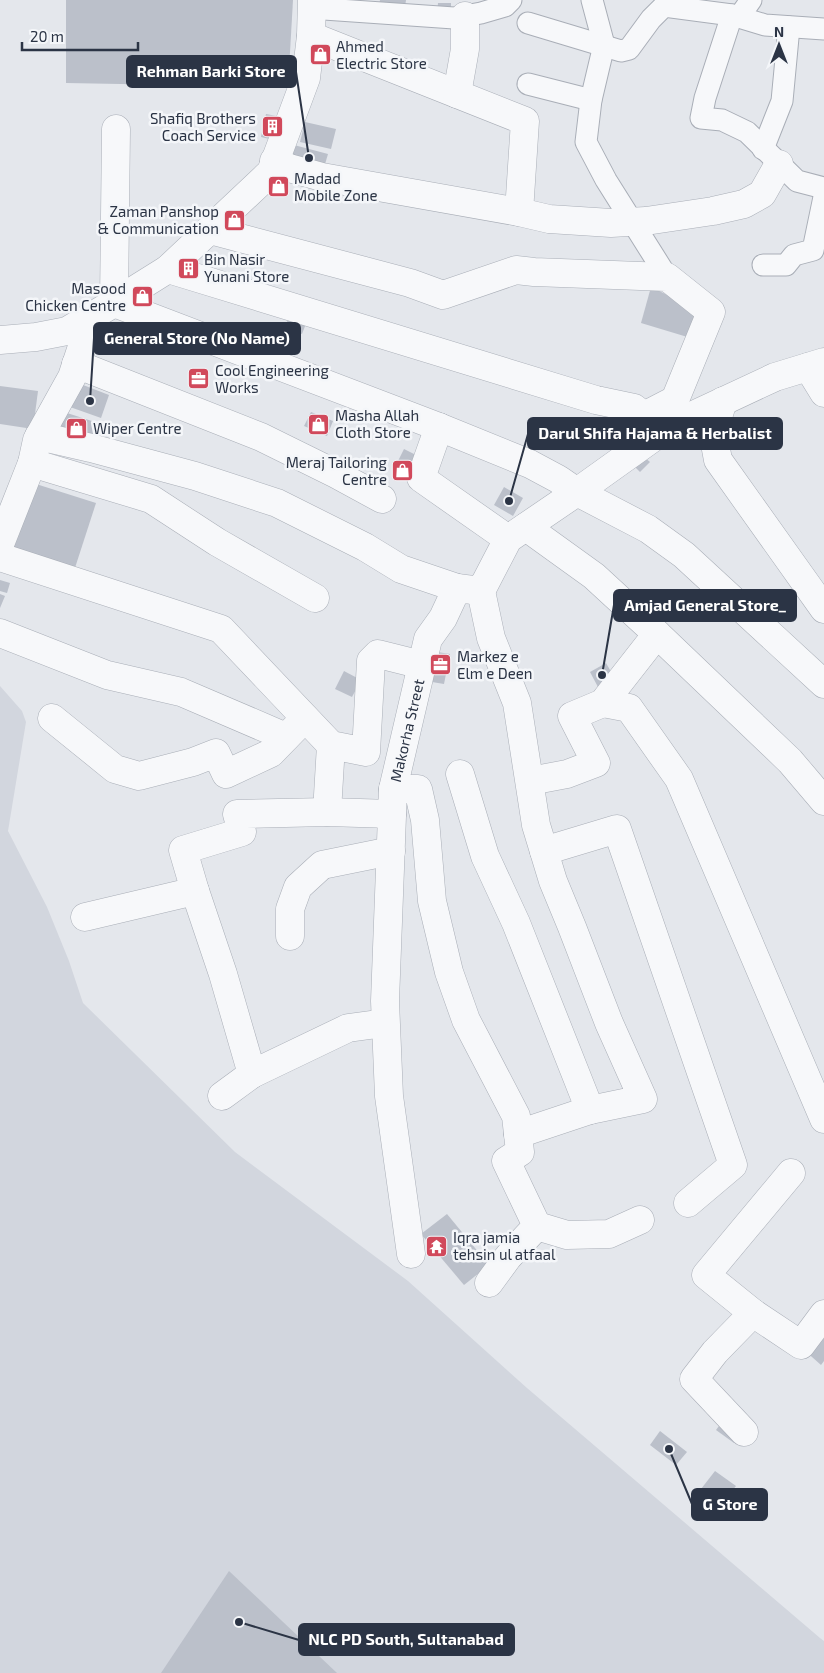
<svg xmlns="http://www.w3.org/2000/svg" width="824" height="1673" font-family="'Exo 2',sans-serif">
<rect width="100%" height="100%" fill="#e4e7ec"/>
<!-- built -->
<polygon fill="#d2d6de" points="0,686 22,711 26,722 8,831 47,907 69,961 83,1003 235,1152 408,1281 527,1388 820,1638 824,1641 824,1673 0,1673"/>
<!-- building -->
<g fill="#bbc0ca">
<polygon points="66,0 293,0 288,87 66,83"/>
<polygon points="380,0 406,0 405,7 379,5"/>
<polygon points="438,3 451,3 451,15 437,14"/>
<polygon points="330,51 327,63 310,60"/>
<polygon points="266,114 282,117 278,141 261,137"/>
<polygon points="305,122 336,129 331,149 300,142"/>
<polygon points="294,145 328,154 323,171 289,162"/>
<polygon points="651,287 702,312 694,339 641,323"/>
<polygon points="289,316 307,321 302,334 285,328"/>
<polygon points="195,370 208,375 202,387 190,382"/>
<polygon points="78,383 109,395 101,418 70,407"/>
<polygon points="0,386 38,391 33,429 0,424"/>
<polygon points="64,412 98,423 91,443 57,432"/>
<polygon points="311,412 333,421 327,436 304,426"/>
<polygon points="404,449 422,458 414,475 395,467"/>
<polygon points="637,451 650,462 640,472 628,460"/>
<polygon points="36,484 96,503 73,574 11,551"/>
<polygon points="504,487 523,498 513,516 494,505"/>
<polygon points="0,580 10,583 7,593 0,591"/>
<polygon points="0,594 5,596 0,608"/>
<polygon points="431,651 450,654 444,684 426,681"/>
<polygon points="606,663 614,677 598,687 590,672"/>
<polygon points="344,671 361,680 352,697 335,689"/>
<polygon points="447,1214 489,1265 464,1285 421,1234"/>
<polygon points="817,1333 824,1339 824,1361 821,1365 803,1349"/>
<polygon points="724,1419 743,1432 734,1443 716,1430"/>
<polygon points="660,1431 687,1452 676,1465 650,1445"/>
<polygon points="715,1471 736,1486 720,1506 701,1489"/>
<polygon points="229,1571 337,1673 161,1673"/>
</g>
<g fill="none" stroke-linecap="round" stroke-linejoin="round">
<defs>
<g id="service">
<polyline points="592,0 604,45 591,100 586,142 606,180 667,277"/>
<polyline points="312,4 324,9 454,18 481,13 505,6 511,0"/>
<polyline points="732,15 705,98 701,118 722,120 747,132 797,181 824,188"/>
<polyline points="739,17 751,0"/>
<polyline points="528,23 621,51 629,49 651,19 664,6 732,15 765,25 824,29"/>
<polyline points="528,84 591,100"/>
<polyline points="763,149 782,101 789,27"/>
<polyline points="763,265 786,265 794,255 813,250 824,197"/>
</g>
<g id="minor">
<polyline points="311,36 525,121 519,212"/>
<polyline points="457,94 465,49 465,16"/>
<polyline points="116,129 114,303 439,427 530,464 558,479 577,492 648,529 684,555 824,684"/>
<polyline points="274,161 289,168 322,177 519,212 549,219 611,223 646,221 713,211 744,204 762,194 779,164"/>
<polyline points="210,230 410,283 443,295 516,270 534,272 667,277 711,312 675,400 644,416"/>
<polyline points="168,269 596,400 634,408 644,416 654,429"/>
<polyline points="0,340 36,337 67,331 114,303 124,300 136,289 168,269 271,172 306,78 311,36 312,0"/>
<polyline points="76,364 261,437 336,474 382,499"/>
<polyline points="808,367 824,393"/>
<polyline points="723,401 713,433 718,460 824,609"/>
<polyline points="439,427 421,478 508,539"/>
<polyline points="39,436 91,448 195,476 277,503 365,547 401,569 457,588"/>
<polyline points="32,463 151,499 217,542 315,598"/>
<polyline points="526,527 594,576 657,634 790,761 824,801"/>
<polyline points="0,544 32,463 37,440 72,377 92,316"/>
<polyline points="0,557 221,629 331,745 366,752 371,661 378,654 422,665"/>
<polyline points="481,591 491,638 517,703 536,825 553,881 572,927 609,1023 643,1099 590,1110"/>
<polyline points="0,633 107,675 181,692 286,737"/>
<polyline points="603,703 629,708 679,779 824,1119"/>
<polyline points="52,718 115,769 139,776 193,762 216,753 226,774 271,753 305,718"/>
<polyline points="460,774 485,856 516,923 590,1110 518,1134"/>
<polyline points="530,781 567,774 596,763 572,716 603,703 657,634"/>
<polyline points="393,789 385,1001 389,1096 411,1254"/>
<polyline points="327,812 331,745"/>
<polyline points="544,851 617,829 733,1165 688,1203"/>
<polyline points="195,891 183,850 242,832 237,814 327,812 392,814"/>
<polyline points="85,917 195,891 223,974 252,1074"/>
<polyline points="290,936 290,909 298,887 322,865 391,851"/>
<polyline points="222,1096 252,1074 348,1028 385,1023"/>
<polyline points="537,1226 567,1235 609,1234 640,1220"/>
<path id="s1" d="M489 1283 508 1257 537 1226 506 1161 520 1152 516 1116 466 1020 449 972 432 901 425 820 418 789H393L428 639 443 618 457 588 481 591 508 539 577 492 668 427 775 377 824 362"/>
<polyline points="753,1313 801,1345 824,1314"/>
<polyline points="744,1432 694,1379 715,1352 753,1313 706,1275 791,1173"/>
</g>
</defs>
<!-- service casing -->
<use href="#service" stroke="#a9aeb7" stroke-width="23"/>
<!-- minor casing -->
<use href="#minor" stroke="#a9aeb7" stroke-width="29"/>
<!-- service -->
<use href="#service" stroke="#f7f8fa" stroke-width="21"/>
<!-- minor -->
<use href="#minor" stroke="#f7f8fa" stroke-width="28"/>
</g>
<!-- icons -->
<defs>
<symbol id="shop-square" viewBox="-11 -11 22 22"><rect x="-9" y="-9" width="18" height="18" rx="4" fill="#d1495b" stroke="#f4f6f9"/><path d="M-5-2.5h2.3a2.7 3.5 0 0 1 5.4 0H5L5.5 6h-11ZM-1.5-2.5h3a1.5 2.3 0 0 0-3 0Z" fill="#fff"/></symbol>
<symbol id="building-square" viewBox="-11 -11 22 22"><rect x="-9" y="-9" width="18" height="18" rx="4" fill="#d1495b" stroke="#f4f6f9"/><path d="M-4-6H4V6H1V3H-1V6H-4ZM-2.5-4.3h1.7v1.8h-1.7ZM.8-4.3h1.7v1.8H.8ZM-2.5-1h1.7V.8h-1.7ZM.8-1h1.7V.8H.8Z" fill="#fff"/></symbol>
<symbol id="office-square" viewBox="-11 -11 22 22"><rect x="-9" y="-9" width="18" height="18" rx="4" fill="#d1495b" stroke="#f4f6f9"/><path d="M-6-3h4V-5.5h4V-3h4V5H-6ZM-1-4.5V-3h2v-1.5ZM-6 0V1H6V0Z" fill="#fff"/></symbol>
<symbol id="temple-square" viewBox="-11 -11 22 22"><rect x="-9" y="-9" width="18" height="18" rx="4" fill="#d1495b" stroke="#f4f6f9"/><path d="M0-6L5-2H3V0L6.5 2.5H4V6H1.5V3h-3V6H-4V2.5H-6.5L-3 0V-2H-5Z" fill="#fff"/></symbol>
</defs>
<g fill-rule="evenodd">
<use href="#shop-square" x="308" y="42" width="25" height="25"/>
<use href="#building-square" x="260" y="114" width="25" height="25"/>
<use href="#shop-square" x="266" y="174" width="25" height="25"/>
<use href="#shop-square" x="222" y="208" width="25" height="25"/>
<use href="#building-square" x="176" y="256" width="25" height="25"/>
<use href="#shop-square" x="130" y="284" width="25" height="25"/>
<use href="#office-square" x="186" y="366" width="25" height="25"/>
<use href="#shop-square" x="306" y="412" width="25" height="25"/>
<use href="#shop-square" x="64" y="416" width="25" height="25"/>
<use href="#shop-square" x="390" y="458" width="25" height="25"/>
<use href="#office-square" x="428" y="652" width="25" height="25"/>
<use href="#temple-square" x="424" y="1234" width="25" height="25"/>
</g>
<g text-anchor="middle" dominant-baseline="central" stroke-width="5" stroke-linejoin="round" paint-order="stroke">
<!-- poi labels -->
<g font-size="15" fill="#2b3445" stroke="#f4f6f9" text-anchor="start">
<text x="336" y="46">Ahmed<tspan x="336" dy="17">Electric Store</tspan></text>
<text x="256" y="118" text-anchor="end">Shafiq Brothers<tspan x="256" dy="17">Coach Service</tspan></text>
<text x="294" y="178">Madad<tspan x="294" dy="17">Mobile Zone</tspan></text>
<text x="219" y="211" text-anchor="end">Zaman Panshop<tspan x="219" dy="17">&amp; Communication</tspan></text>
<text x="204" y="259">Bin Nasir<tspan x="204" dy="17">Yunani Store</tspan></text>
<text x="126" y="288" text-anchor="end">Masood<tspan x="126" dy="17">Chicken Centre</tspan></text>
<text x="215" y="370">Cool Engineering<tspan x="215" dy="17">Works</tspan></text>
<text x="335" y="415">Masha Allah<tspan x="335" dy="17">Cloth Store</tspan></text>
<text x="93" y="428">Wiper Centre</text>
<text x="387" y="462" text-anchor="end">Meraj Tailoring<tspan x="387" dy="17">Centre</tspan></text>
<text x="457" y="656">Markez e<tspan x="457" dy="17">Elm e Deen</tspan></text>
<text x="453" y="1237">Iqra jamia<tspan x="453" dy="17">tehsin ul atfaal</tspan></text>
</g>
<!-- street labels -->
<g font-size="15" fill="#2b3445" stroke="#f4f6f9">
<text stroke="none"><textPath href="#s1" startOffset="630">Makorha Street</textPath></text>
</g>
</g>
<!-- callouts -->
<path fill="none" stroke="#2b3445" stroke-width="2" d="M309 158L296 72M90 401L94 338M509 501L528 434M602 675L614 605M669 1449L692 1504M239 1622L299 1640"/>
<g fill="#2b3445" stroke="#f4f6f9" stroke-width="2">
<circle cx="309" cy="158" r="5"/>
<circle cx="90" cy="401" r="5"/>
<circle cx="509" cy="501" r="5"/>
<circle cx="602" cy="675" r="5"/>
<circle cx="669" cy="1449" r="5"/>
<circle cx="239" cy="1622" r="5"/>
</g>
<g fill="#2b3445" stroke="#2b3445" stroke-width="2">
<rect x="127" y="56" width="169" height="31" rx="5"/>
<rect x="94" y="323" width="206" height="31" rx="5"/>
<rect x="528" y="418" width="254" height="31" rx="5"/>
<rect x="614" y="590" width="182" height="31" rx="5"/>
<rect x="692" y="1489" width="75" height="31" rx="5"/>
<rect x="299" y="1624" width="215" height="31" rx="5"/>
</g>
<g font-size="16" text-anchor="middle" font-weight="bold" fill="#fff">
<text x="211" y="77">Rehman Barki Store</text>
<text x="197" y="344">General Store (No Name)</text>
<text x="655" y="439">Darul Shifa Hajama &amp; Herbalist</text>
<text x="705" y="611">Amjad General Store_</text>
<text x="730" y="1510">G Store</text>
<text x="406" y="1645">NLC PD South, Sultanabad</text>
</g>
<!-- north arrow -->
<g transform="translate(779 45)" stroke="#f4f6f9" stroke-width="4" paint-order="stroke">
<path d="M0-4L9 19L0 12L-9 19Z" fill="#2b3445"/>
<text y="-8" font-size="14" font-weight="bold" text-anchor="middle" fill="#2b3445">N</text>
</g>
<!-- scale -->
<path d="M22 42v8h116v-8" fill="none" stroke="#2b3445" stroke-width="2.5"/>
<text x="30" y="42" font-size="15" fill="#2b3445" stroke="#f4f6f9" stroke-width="4" paint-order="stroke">20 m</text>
</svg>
